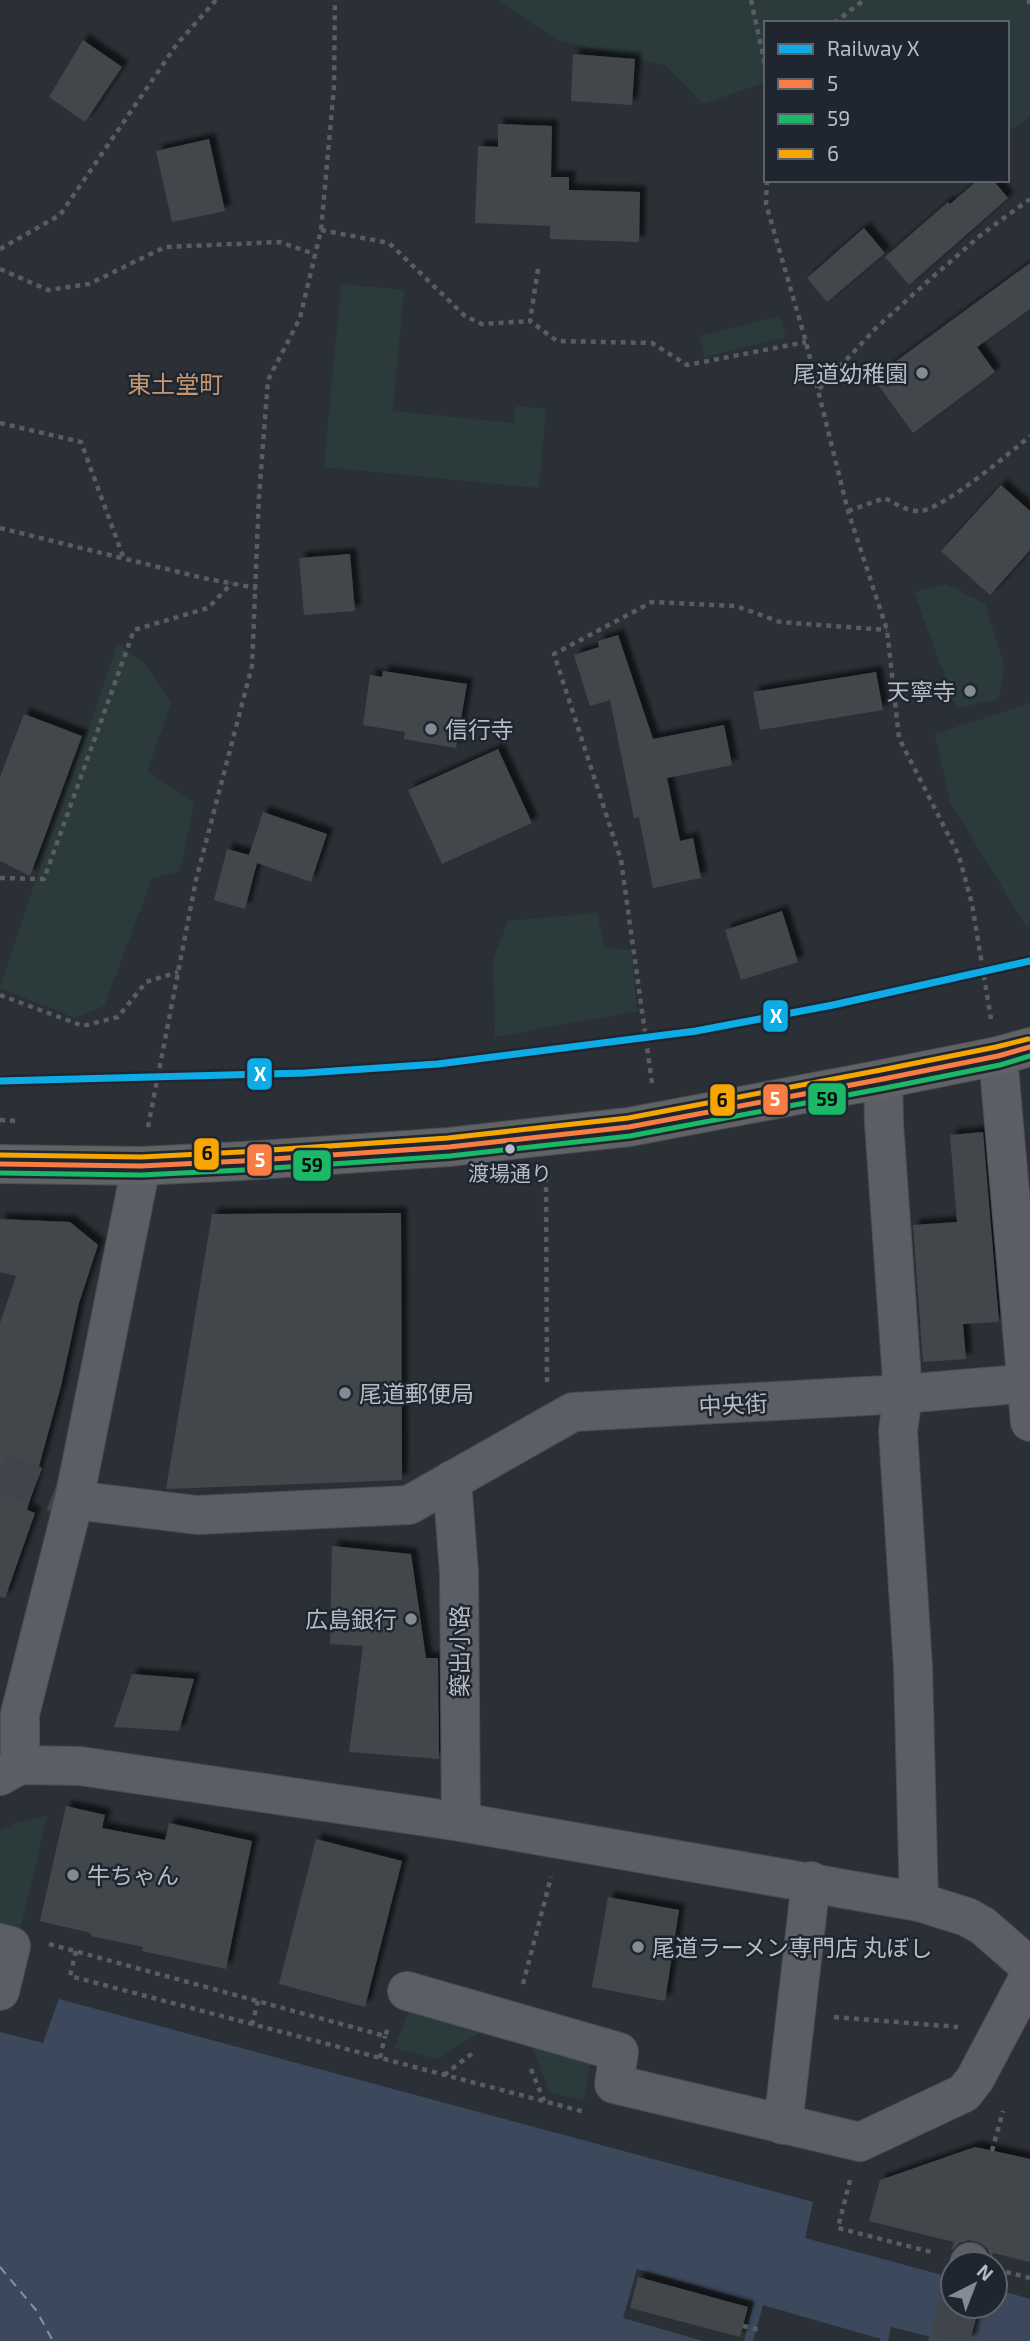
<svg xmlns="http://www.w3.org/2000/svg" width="1030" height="2341" font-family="'Exo 2','Noto Sans JP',sans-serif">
<defs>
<filter id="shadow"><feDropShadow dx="6" dy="-6" stdDeviation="2" flood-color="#0009"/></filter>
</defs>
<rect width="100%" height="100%" fill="#2b3036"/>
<!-- green -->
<g fill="#2b3b3c">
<polygon points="497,0 1030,0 1030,116 1007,133 1007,23 766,23 766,82 703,104 665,65 559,41"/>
<polygon points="341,284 404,290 393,411 514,423 516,406 546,409 539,488 324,467"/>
<polygon points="780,316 786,337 705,357 699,336"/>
<polygon points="946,584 985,604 1005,668 998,699 957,708 914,592"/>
<polygon points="118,643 148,667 171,702 147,772 194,803 180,871 152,878 104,1006 75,1018 0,988 0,986"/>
<polygon points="1030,703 1030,924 1026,926 950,802 935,734"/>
<polygon points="597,913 605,948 631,950 637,1011 495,1037 493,959 508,921"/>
<polygon points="47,1816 19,1935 0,1931 0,1831 18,1822"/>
<polygon points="412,2004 491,2025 437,2059 394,2048"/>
<polygon points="528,2034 592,2052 584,2101 549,2092"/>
</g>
<!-- water -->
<polygon fill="#3c495d" points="59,1999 813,2202 805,2238 953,2278 953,2306 995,2306 995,2289 1030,2299 1030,2341 0,2341 0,2032 43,2043"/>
<!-- pier -->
<g fill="#2b3036">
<polygon points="637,2269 754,2302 744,2341 703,2341 623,2318"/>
<polygon points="763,2305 881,2339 880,2341 753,2341"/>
<polygon points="891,2327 947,2341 888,2341"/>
</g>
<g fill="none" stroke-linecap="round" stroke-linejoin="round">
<!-- ferry -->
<polyline stroke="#8192aa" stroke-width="2" stroke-dasharray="9 7" stroke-linecap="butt" points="0,2267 36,2310 53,2341"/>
</g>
<!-- building -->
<g fill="#43474c" filter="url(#shadow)">
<polygon points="83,40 122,67 85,122 49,97"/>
<polygon points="573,54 635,59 632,105 571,101"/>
<polygon points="498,124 552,126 551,177 569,177 569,190 640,192 639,242 550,239 550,226 475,223 478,146 498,147"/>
<polygon points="209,139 225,211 172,222 156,151"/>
<polygon points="978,180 993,180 1008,198 909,285 885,257 948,202 950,204"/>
<polygon points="864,228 885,253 827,302 807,278"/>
<polygon points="1030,263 1030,309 977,347 995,372 913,433 873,378"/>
<polygon points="1001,485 1030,511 1030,550 990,595 941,551"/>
<polygon points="350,554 355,611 304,615 299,558"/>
<polygon points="618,635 653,739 724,725 732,765 667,778 680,841 693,838 701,878 653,888 639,817 634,818 610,700 590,706 574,655 599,647 598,641"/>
<polygon points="383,671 467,684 456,748 404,739 405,732 363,725 370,675 382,677"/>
<polygon points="876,672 883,710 760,730 753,692"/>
<polygon points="24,714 82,736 30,876 0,861 0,777"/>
<polygon points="498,749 532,823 442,864 408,790"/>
<polygon points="263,812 327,834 311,882 257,863 245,909 214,900 227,849 249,855"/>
<polygon points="782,911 798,962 741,980 725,930"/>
<polygon points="983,1132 999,1322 963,1324 966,1359 923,1362 913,1225 957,1222 950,1135"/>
<polygon points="401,1213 402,1480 166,1489 212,1214"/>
<polygon points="0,1219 70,1222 98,1245 79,1303 61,1386 27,1510 35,1513 5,1598 0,1597 0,1323 16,1276 0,1272"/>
<polygon points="332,1546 411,1554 426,1658 438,1658 439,1759 349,1752 363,1646 330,1644"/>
<polygon points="132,1674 194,1679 179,1731 114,1727"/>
<polygon points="66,1806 105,1815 102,1828 165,1840 169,1823 252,1841 226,1969 142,1951 143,1947 91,1936 91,1933 40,1921"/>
<polygon points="316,1839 402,1861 365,2007 279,1984"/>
<polygon points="608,1897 679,1910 665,2001 592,1987"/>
<polygon points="975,2147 1030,2159 1030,2262 993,2253 991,2259 988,2249 980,2243 969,2240 959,2243 951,2251 954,2242 869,2221 880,2180"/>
<polygon points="947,2266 953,2278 953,2306 979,2306 970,2341 928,2341"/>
<polygon points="638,2277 748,2307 740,2337 630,2308"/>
</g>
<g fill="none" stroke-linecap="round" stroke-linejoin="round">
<!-- minor-tunnel -->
<g stroke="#40454c" stroke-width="38" stroke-dasharray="38 19" stroke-linecap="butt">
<polyline points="0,1472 74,1500"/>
<polyline points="949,2341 958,2306"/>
</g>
<defs>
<g id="minor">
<polyline points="998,1056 1030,1422"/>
<polyline points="883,1079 884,1123 903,1394 898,1431 913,1667 919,1902"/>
<polyline points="452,1480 459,1573 461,1822"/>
<polyline points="74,1500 197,1515 409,1505 573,1412 903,1394 1030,1383"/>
<polyline points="20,1765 20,1714 74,1500 141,1166"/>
<polyline points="0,1776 20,1765 80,1766 461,1822 919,1902 967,1917 983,1926 1030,1967"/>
<polyline points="0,1943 11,1946 0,1991"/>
<polyline points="407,1991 619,2052 614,2084 860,2142 964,2093 975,2079 1030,1975"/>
<polyline points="783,2125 811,1881"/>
<polyline points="969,2264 970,2262"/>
</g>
<polyline id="highway" points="0,1164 141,1166 242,1161 449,1147 629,1127 883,1079 998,1056 1030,1047"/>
</defs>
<!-- minor casing -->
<use href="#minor" stroke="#494c51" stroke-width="40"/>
<!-- highway casing -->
<use href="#highway" stroke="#484c51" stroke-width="40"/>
<!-- path -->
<g stroke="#595d61" stroke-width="4.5" stroke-dasharray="5 5" stroke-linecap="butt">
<polyline points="751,0 766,69"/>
<polyline points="1028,0 1030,4"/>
<polyline points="834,23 864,0"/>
<polyline points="767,180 766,204 806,342 848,511 887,630 899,738 959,856 972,904 991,1019"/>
<polyline points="321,230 389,243 465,316 482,324 530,321"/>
<polyline points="0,249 60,215 177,44 216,0"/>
<polyline points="0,269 48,290 89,284 165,247 280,242 314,254"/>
<polyline points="538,269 530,321 557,341 652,343 687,365 806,342"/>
<polyline points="819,389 876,328 927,282 982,234 1030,199"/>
<polyline points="0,423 81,442 124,559"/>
<path d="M848 511 885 498C896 504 908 512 921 511 944 508 1010 453 1030 436"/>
<polyline points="0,528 203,578 256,588"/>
<polyline points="0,878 44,879 134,630 208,608 232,583"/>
<polyline points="0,995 83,1026 118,1017 146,982 178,972"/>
<polyline points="652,1083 621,860 554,654 652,602 736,606 780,622 887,630"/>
<polyline points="0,1120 17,1121"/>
<polyline points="148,1127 196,880 252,666 259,496 268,380 300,318 321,230 334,87 335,0"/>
<polyline points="546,1177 547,1382"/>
<polyline points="49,1944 385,2036 389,2026"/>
<polyline points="76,1951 70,1976 585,2112"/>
<polyline points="523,1984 551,1877"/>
<polyline points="834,2017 958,2027"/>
<polyline points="252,2025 258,2001"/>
<polyline points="380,2058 385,2036"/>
<polyline points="531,2069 544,2101"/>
<polyline points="444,2075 474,2052"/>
<polyline points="992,2151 1003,2111"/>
<polyline points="850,2180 838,2228 931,2252"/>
<polyline points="1006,2272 1030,2278"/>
<polyline points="743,2326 760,2330"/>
</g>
<!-- minor -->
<use href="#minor" stroke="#5b5e64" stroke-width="38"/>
<!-- highway -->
<use href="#highway" stroke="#606264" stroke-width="38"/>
<defs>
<polyline id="bus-1" points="0,1164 141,1166 242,1161 449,1147 629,1127 883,1079 998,1056 1030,1047"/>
<polyline id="bus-2" points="0,1173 141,1175 243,1170 450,1156 630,1136 885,1088 1000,1065 1030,1056"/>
<polyline id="bus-3" points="0,1155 141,1157 241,1152 448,1138 628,1118 881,1070 996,1047 1028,1039"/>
</defs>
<!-- bus-1 casing -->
<use href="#bus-1" stroke="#1f2630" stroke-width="10"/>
<!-- bus-2 casing -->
<use href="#bus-2" stroke="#1f2630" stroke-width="10"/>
<!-- bus-3 casing -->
<use href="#bus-3" stroke="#1f2630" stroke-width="10"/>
<!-- bus-1 -->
<use href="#bus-1" stroke="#f77d43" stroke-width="5"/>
<!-- bus-2 -->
<use href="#bus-2" stroke="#1ab867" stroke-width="5"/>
<!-- bus-3 -->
<use href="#bus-3" stroke="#f7a600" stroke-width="5"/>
<defs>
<polyline id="rail-1" points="0,1081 305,1073 438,1064 696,1031 833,1005 1030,961"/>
</defs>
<!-- rail-1 casing -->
<use href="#rail-1" stroke="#1f2630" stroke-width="12"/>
<!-- rail-1 -->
<use href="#rail-1" stroke="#0dace6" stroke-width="7"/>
</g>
<!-- markers -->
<g fill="#858b94" stroke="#1f2630" stroke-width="2.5">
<circle cx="922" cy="373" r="7"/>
<circle cx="970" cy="691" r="7"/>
<circle cx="431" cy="729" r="7"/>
<circle cx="345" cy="1393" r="7"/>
<circle cx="411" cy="1619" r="7"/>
<circle cx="73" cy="1875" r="7"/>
<circle cx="638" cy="1947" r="7"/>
</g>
<circle fill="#b6bcc6" stroke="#1f2630" stroke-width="2.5" cx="510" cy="1149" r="6"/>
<g text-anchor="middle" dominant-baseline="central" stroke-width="5" stroke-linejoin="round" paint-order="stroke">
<!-- bus labels -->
<g font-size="21" fill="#b6bcc6" stroke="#1f2630">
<text x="510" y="1172">渡場通り</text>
</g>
<!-- poi labels -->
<g font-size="23" fill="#b6bcc6" stroke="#1f2630" text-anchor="start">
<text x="908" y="373" text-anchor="end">尾道幼稚園</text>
<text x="956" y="691" text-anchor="end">天寧寺</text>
<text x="445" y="729">信行寺</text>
<text x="359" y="1393">尾道郵便局</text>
<text x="397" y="1619" text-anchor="end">広島銀行</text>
<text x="87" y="1875">牛ちゃん</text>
<text x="652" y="1947">尾道ラーメン専門店 丸ぼし</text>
</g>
<!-- street labels -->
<g font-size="23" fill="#b6bcc6" stroke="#1f2630">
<text transform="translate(733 1404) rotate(-3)">中央街</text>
<text transform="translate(459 1651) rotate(-90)">築出小路</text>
</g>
<!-- neighbourhood labels -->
<g font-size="24" fill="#c8966f" stroke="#1f2630">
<text x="175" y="383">東土堂町</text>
</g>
</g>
<g stroke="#1f2630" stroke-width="2.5">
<rect x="762" y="999" width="27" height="34" rx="7" fill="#0dace6"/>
<rect x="246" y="1057" width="27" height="34" rx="7" fill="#0dace6"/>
<rect x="807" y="1082" width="40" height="34" rx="7" fill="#1ab867"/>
<rect x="762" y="1083" width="27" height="33" rx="7" fill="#f77d43"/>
<rect x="709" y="1083" width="27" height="34" rx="7" fill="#f7a600"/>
<rect x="193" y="1137" width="27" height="34" rx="7" fill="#f7a600"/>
<rect x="246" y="1143" width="27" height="34" rx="7" fill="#f77d43"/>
<rect x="292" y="1149" width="40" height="33" rx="7" fill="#1ab867"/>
</g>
<g font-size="19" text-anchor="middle" font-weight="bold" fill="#fff">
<text x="776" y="1023">X</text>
<text x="260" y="1081">X</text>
<text x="775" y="1106">5</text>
<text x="260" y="1167">5</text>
</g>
<g font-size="19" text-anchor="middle" font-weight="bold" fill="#111">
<text x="827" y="1106">59</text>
<text x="722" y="1107">6</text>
<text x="207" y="1160">6</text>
<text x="312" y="1172">59</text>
</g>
<!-- legend -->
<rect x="764" y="21" width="245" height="161" fill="#1f2630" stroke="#5b626c" stroke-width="2"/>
<rect x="778" y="44" width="35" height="10" fill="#0dace6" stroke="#5b626c" stroke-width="2"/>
<text x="827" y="56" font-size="21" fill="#b6bcc6">Railway X</text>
<rect x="778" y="79" width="35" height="10" fill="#f77d43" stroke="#5b626c" stroke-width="2"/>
<text x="827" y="91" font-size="21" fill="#b6bcc6">5</text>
<rect x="778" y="114" width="35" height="10" fill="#1ab867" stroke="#5b626c" stroke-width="2"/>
<text x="827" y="126" font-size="21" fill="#b6bcc6">59</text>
<rect x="778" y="149" width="35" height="10" fill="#f7a600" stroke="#5b626c" stroke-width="2"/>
<text x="827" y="161" font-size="21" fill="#b6bcc6">6</text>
<!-- north arrow -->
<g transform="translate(974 2285) rotate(42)"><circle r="33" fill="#1f2630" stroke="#5b626c" stroke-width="2"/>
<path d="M0-5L12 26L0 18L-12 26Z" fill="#858b94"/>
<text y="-10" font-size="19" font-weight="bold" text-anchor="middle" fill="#b6bcc6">N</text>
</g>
</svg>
